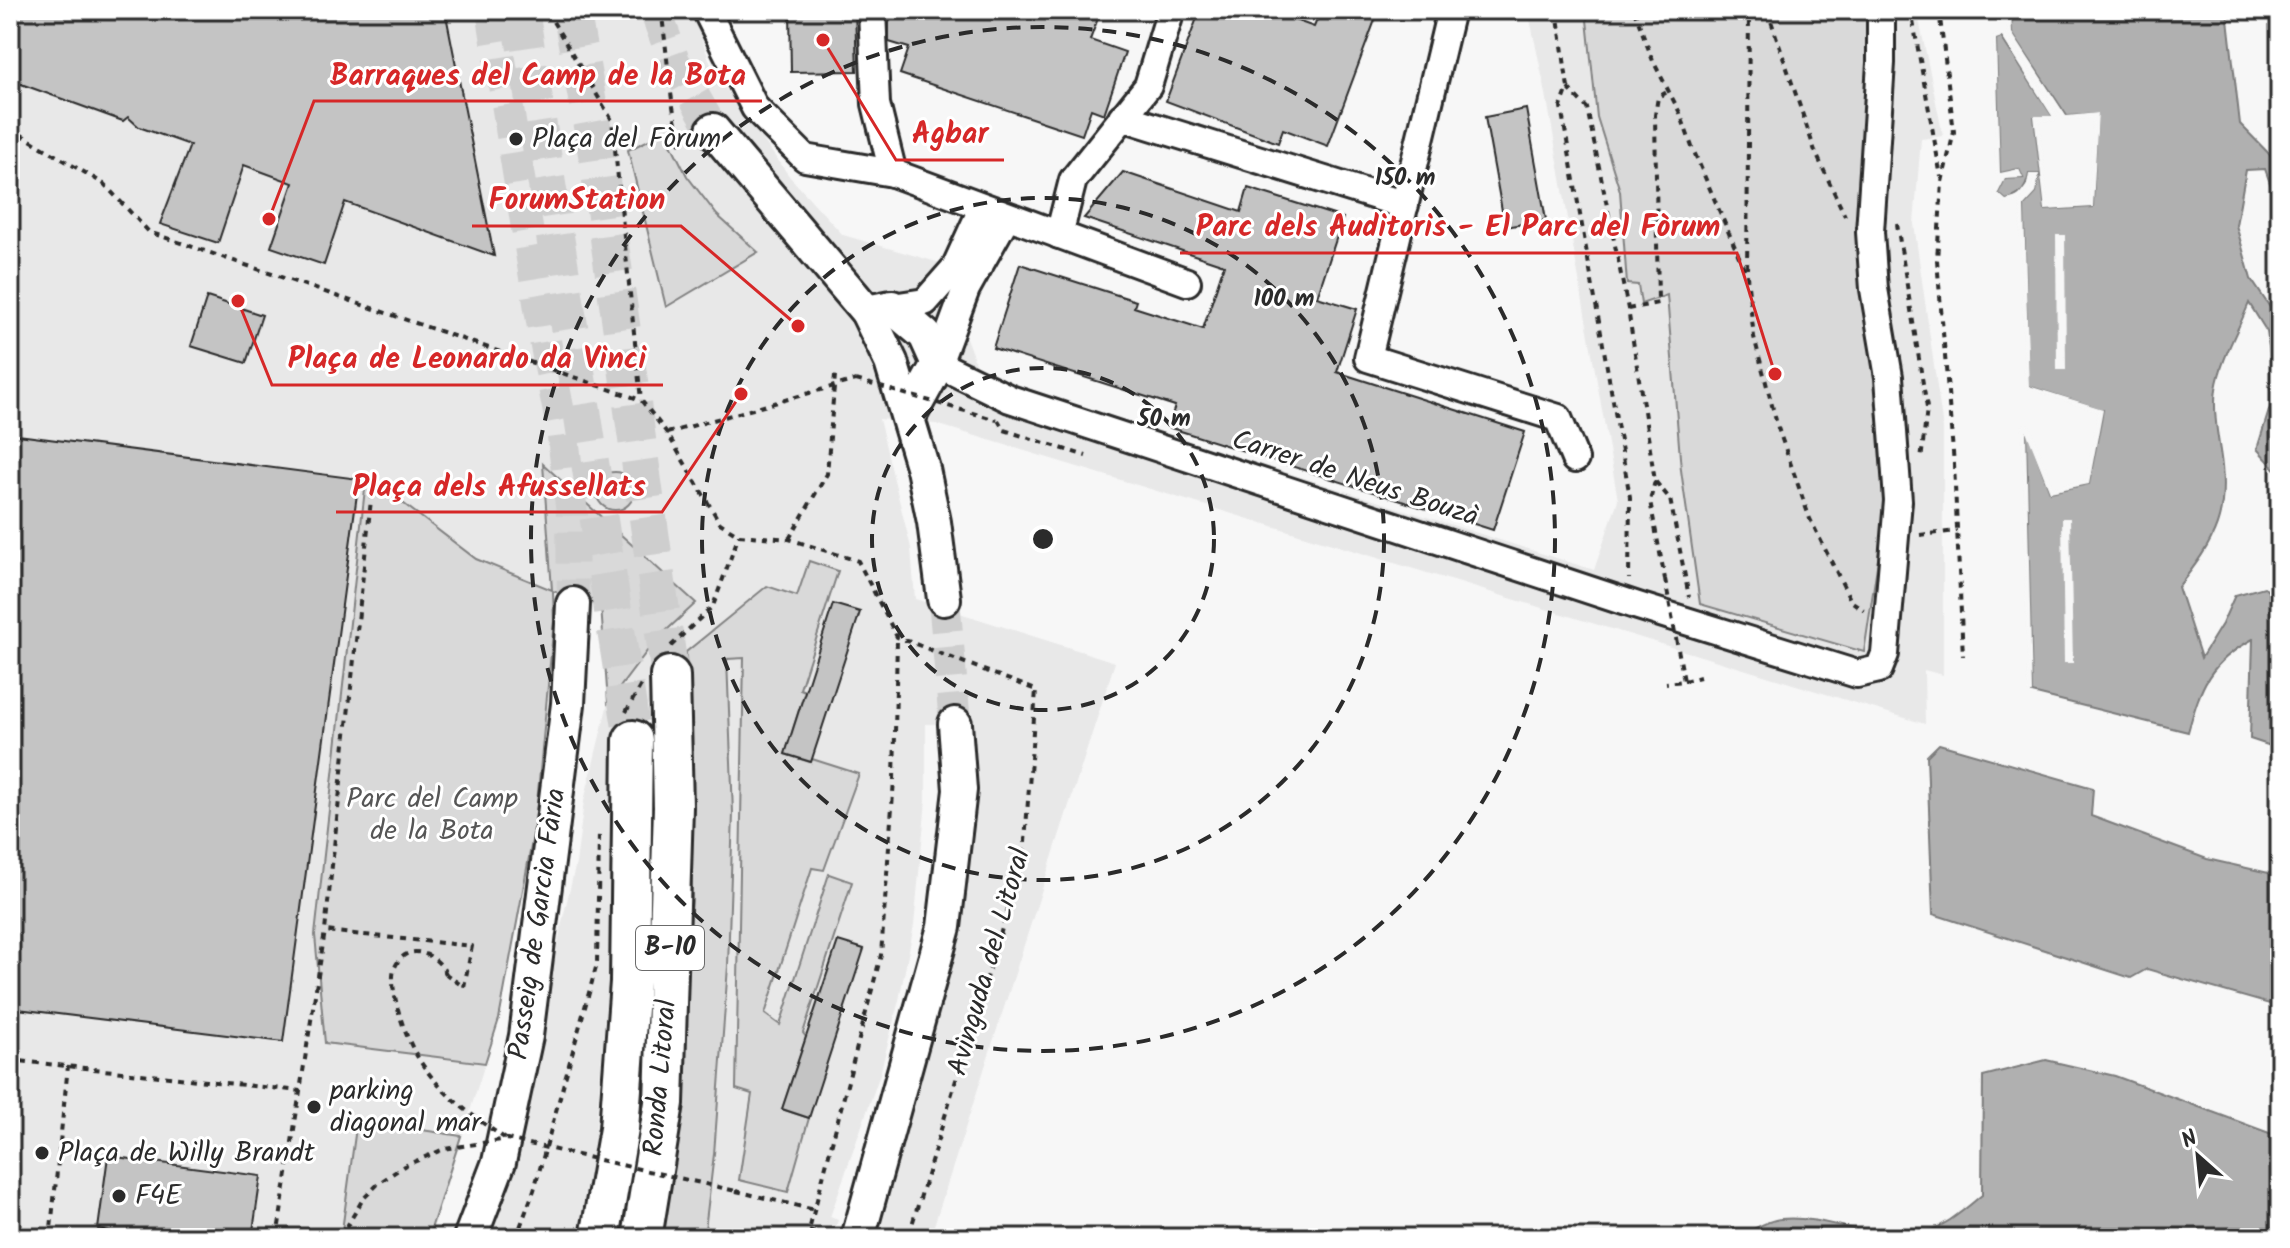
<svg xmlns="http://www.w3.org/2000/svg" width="2290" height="1248" font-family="Kalam,sans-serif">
<rect width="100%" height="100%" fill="#f7f7f7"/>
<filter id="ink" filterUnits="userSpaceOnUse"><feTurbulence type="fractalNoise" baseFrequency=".0125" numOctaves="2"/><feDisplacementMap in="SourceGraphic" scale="16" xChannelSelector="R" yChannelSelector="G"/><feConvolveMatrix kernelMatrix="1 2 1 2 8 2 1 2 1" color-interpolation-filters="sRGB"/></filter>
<g filter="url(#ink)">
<!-- built -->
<polygon fill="#e8e8e8" points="10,10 691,10 714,73 790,177 843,235 989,277 965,335 980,375 1594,570 1618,500 1546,94 1528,10 1917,10 1943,136 1921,139 1914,224 1943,429 1943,675 1924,670 1925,724 936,424 879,419 911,548 915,599 1115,662 930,1238 864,1238 947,947 972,724 926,724 926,801 914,925 899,1000 880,1074 830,1217 838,1220 832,1238 661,1238 676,1123 692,899 685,653 641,715 633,740 612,935 594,1151 580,1238 479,1238 526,1109 562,922 576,863 584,801 608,703 601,606 554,591 554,621 535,825 499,1019 430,1238 10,1238"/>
<!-- green -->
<g fill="#d9d9d9" stroke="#828282" stroke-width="2">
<polygon points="1586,10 1869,10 1861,203 1884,445 1884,520 1864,652 1700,604 1681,470 1667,295 1641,304 1638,285 1627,284 1620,191 1597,117"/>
<polygon points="665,132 687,176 717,215 758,252 666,307 628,150"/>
<polygon points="543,464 696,603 654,642 608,703 601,606 553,591 554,621 535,825 499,1019 485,1063 325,1043 315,935 366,480 374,481 476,559 552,590"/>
<circle cx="615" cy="491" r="19"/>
<polygon points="809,561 838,571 800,689 805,691 785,754 810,762 812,759 859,774 824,870 812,868 765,1014 780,1025 829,874 852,882 803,1033 806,1037 782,1109 809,1118 788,1192 739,1180 752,1094 736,1089 744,658 727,659 733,813 728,966 714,1154 704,1238 661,1238 676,1123 692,899 686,652 767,586 797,596"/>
<polygon points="357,1120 461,1136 428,1238 341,1238"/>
</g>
<!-- water -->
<g fill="#b0b0b0" stroke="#7b7b7b" stroke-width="2">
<path d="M2011 10H2227L2240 124 2280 165V211L2265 169 2246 170 2236 225 2251 279 2280 322V474L2257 449 2271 404V361L2267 332 2249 303C2238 331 2221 359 2216 389 2213 408 2217 432 2220 451 2230 513 2216 540 2178 587L2201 658 2222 624 2235 595 2264 587 2280 604V749L2250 739 2253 639C2209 663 2201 685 2188 732L2032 693 2026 427 2050 492 2089 484 2103 410 2028 386 2024 206 2036 193 2039 174H2029C2026 189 2021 196 2006 200L1998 193 2005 179 2023 178 2019 169 2000 173 1996 39 2001 37 2053 117H2034L2045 210 2093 207 2097 114 2067 116 2012 33Z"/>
<polygon points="1939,744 2093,788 2091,816 2207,859 2273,874 2280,870 2280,1007 2147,969 2131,978 1933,914 1927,756"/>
<path d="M2046 1060 2115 1076 2272 1134H2280V1238H1740L1741 1235C1753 1230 1768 1220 1780 1219 1826 1214 1869 1242 1914 1235 1940 1231 1962 1212 1982 1195L1983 1076Z"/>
</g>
<!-- pier -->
<g fill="#f7f7f7">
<polygon points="2007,10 2011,10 2012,33 2066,116 2098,113 2093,207 2045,210 2034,116 2052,116 2002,37 1996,39 2000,173 2019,169 2023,178 2005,179 1998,193 2006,200 2018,197 2027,185 2029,174 2039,174 2036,193 2024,206 2029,386 2103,409 2089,484 2050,492 2026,431 2032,693 2028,692 2022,426 2026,423 2030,426 2053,487 2086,480 2098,412 2025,387 2020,206 2032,191 2034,178 2020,201 2005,204 1994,195 2002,177 1996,173 1993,37 2001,33 2005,34 2057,116 2054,121 2039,120 2048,206 2089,204 2093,118 2064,119 2008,35"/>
<polygon points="2056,235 2065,235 2066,370 2057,370"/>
<polygon points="2062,518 2070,518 2073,663 2064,663"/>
</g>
<!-- building -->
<g fill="#c4c4c4" stroke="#2b2b2b" stroke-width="2">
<polygon points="10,10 445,10 494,256 345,202 324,265 271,247 293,183 244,165 218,243 160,224 190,145 139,127 128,117 123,121 10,80"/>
<polygon points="790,10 855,10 857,71 791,72"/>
<polygon points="893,10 1101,10 1090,40 1125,52 1104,114 1091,109 1082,135 900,74 909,48 889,42 889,23"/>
<polygon points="1200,10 1267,10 1314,27 1321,10 1349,10 1375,20 1328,146 1283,129 1278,143 1166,101"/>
<polygon points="1526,109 1546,220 1505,227 1485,117"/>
<polygon points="1123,172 1241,212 1248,188 1343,218 1317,297 1357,309 1337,372 1525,432 1493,530 1168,427 1175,406 993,348 1020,264 1136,301 1134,307 1203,329 1224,265 1084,218"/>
<polygon points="207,297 262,315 246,363 191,346"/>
<polygon points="10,434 359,479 283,1042 10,1008"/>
<polygon points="833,604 860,612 811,762 785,754"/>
<polygon points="838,941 864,949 809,1118 782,1109"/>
<polygon points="108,1156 261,1176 252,1238 110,1238 110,1231 98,1229"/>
</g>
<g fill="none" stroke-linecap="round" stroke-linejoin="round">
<!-- major-tunnel -->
<g stroke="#cecece" stroke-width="32" stroke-dasharray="32 16" stroke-linecap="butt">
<polyline points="492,10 546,346 562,428 572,514 573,604"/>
<polyline points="655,10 674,61 713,130"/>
<polyline points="944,599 955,724"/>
</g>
<!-- highway-tunnel -->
<g stroke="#cecece" stroke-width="38" stroke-dasharray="38 19" stroke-linecap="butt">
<polyline points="520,10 633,740"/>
<polyline points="571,10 598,159 670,676"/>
</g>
<defs>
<g id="minor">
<polyline points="706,10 755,108 805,158 893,173 1187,282"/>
<polyline points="872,10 876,104 893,173"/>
<polyline points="1451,10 1368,358 1558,418 1575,459"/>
<polyline points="1122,117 1405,205"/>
<polyline points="1007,216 966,289 938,364 1010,399 1638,606 1857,674 1879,669 1885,654 1898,501 1889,377 1874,289 1870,232 1881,63 1881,10"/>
<polyline points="1059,235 1073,180 1148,86 1171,10"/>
<polyline points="892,307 925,302 955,268 983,207"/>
</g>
<g id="major">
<polyline points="713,130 867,312 891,362 923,469 934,522 944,599"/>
<polyline points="867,312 892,307 925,335 938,364 909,417"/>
<polyline points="470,1238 499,1162 526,1036 568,704 573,604"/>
<polyline points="858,1238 944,927 960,790 955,724"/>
</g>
<g id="highway">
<polyline points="600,1238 619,1129 630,982 633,740"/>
<polyline points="642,1238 664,1103 673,807 670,676"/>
</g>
</defs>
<!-- minor casing -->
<use href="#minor" stroke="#2b2b2b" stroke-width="32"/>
<!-- major casing -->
<use href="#major" stroke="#2b2b2b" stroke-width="38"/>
<!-- highway casing -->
<use href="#highway" stroke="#2b2b2b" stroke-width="44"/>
<!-- path -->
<g stroke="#2b2b2b" stroke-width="4" stroke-dasharray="6 6" stroke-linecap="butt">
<polyline points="553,10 552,20 612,120 641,400"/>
<path d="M661 10C668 55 669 101 681 144"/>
<polyline points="1557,10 1568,88 1561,107 1630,497 1629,579"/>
<polyline points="1634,10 1653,61 1680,113 1692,147 1746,273"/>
<polyline points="1749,10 1747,276 1754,337 1778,428 1810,519 1851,601 1864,610"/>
<polyline points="1911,10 1941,177"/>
<polyline points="1939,10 1954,132 1942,182 1937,260 1954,464 1963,656"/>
<polyline points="1750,18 1770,18 1815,151 1845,216"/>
<polyline points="1568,88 1587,108 1628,309 1655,481 1670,499 1689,597"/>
<polyline points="10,128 104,184 149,232 641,400 667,433 720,523 739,535 789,539 858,561 897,637 1036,690 1024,856 908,1238"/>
<polyline points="1897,224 1927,408 1921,461"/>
<polyline points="1628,309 1658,303 1655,115 1658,97 1669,91"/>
<polyline points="998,420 1004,430 1086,456"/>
<polyline points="667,433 856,380"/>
<polyline points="373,481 325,931 472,946 464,987 446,974"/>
<polyline points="1655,481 1650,501 1665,579"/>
<polyline points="1920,535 1957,531"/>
<polyline points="789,539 827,474 835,375"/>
<polyline points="671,646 713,606 739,535"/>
<polyline points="1684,681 1700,677"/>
<polyline points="626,712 641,685"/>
<polyline points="10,1060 300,1091"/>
<polyline points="736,1191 815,1210"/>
<polyline points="809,1231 830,1238"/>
<polyline points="50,1238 68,1066"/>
<polyline points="277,1238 325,931"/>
<polyline points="516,1238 534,1190 597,964 599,832"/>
<polyline points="807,1238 881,955 894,780 897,639"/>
</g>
<!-- minor -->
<use href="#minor" stroke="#fff" stroke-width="26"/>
<!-- major -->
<use href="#major" stroke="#fff" stroke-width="32"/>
<!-- highway -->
<use href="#highway" stroke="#fff" stroke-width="38"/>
<!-- path-bridge -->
<g stroke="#2b2b2b" stroke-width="4" stroke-dasharray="6 6" stroke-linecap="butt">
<polyline points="856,380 997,420"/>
<polyline points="1665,579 1684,681 1666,683"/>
<path d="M446 974C438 954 407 940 395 967 390 978 395 998 398 1009 415 1074 453 1103 506 1139"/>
<polyline points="340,1238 363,1199 379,1183 404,1166 444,1149 507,1139 736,1191"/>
</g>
</g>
</g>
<!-- distance rings -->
<g fill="none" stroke="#2b2b2b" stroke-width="4" stroke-dasharray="14 10">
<circle cx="1043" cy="539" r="171"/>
<circle cx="1043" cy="539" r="341"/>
<circle cx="1043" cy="539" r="512"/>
</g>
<!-- markers -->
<g fill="#2b2b2b" stroke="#fff" stroke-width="3">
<circle cx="516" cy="139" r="8"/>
<circle cx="314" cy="1107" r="8"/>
<circle cx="42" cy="1153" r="8"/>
<circle cx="119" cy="1196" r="8"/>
</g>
<g text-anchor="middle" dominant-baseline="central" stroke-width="6" stroke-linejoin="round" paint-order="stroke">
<!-- shield labels -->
<rect fill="#fff" stroke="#6b6b6b" stroke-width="2" x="636" y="926" width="68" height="44" rx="6"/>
<g font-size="26" font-weight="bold" fill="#2b2b2b">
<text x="670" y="948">B-10</text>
</g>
<!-- poi labels -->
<g font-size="28" fill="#2b2b2b" stroke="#fff" text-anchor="start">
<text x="532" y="139">Plaça del Fòrum</text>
<text x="330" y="1091">parking<tspan x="330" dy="32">diagonal mar</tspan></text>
<text x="58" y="1153">Plaça de Willy Brandt</text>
<text x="135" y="1196">F4E</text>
</g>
<!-- street labels -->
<g font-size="28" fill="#2b2b2b" stroke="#fff">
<text transform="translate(1355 479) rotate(18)">Carrer de Neus Bouzà</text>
<text transform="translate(538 924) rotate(-82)">Passeig de Garcia Fària</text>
<text transform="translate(990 962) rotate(-74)">Avinguda del Litoral</text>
<text transform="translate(661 1078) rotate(-85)">Ronda Litoral</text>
</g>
<!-- park labels -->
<g font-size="28" fill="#565656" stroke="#fff">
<text x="432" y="799">Parc del Camp<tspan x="432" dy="32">de la Bota</tspan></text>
</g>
</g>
<circle cx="1043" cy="539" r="12" fill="#2b2b2b" stroke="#fff" stroke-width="4"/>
<g font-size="24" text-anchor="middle" font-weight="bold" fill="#2b2b2b" stroke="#fff" stroke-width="6" stroke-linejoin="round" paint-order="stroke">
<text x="1405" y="185">150 m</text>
<text x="1284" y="306">100 m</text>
<text x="1164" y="426">50 m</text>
</g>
<!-- callouts -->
<path fill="none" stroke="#d62828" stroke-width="3" d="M269 219L314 101H762M823 40L896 160H1004M798 326L681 226H472M1775 374L1737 253H1180M238 301L272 385H663M741 394L662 512H336"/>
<g fill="#d62828" stroke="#fff" stroke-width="3">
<circle cx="269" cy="219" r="8"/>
<circle cx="823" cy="40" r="8"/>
<circle cx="798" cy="326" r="8"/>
<circle cx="1775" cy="374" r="8"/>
<circle cx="238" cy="301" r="8"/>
<circle cx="741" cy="394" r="8"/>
</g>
<g font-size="30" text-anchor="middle" font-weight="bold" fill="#d62828" stroke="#fff" stroke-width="6" stroke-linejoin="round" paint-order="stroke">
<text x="538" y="85">Barraques del Camp de la Bota</text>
<text x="950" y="143">Agbar</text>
<text x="577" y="209">ForumStation</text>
<text x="1458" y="236">Parc dels Auditoris - El Parc del Fòrum</text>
<text x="467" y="368">Plaça de Leonardo da Vinci</text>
<text x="499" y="496">Plaça dels Afussellats</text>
</g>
<!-- margin -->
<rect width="2290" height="1248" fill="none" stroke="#fff" stroke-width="40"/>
<rect x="20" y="20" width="2250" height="1208" fill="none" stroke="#2b2b2b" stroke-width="3" filter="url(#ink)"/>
<!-- north arrow -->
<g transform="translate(2198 1156) rotate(333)" stroke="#ffffff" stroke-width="6" paint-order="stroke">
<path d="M0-6L14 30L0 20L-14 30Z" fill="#2b2b2b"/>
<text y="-12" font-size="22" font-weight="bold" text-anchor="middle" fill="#2b2b2b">N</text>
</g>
</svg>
